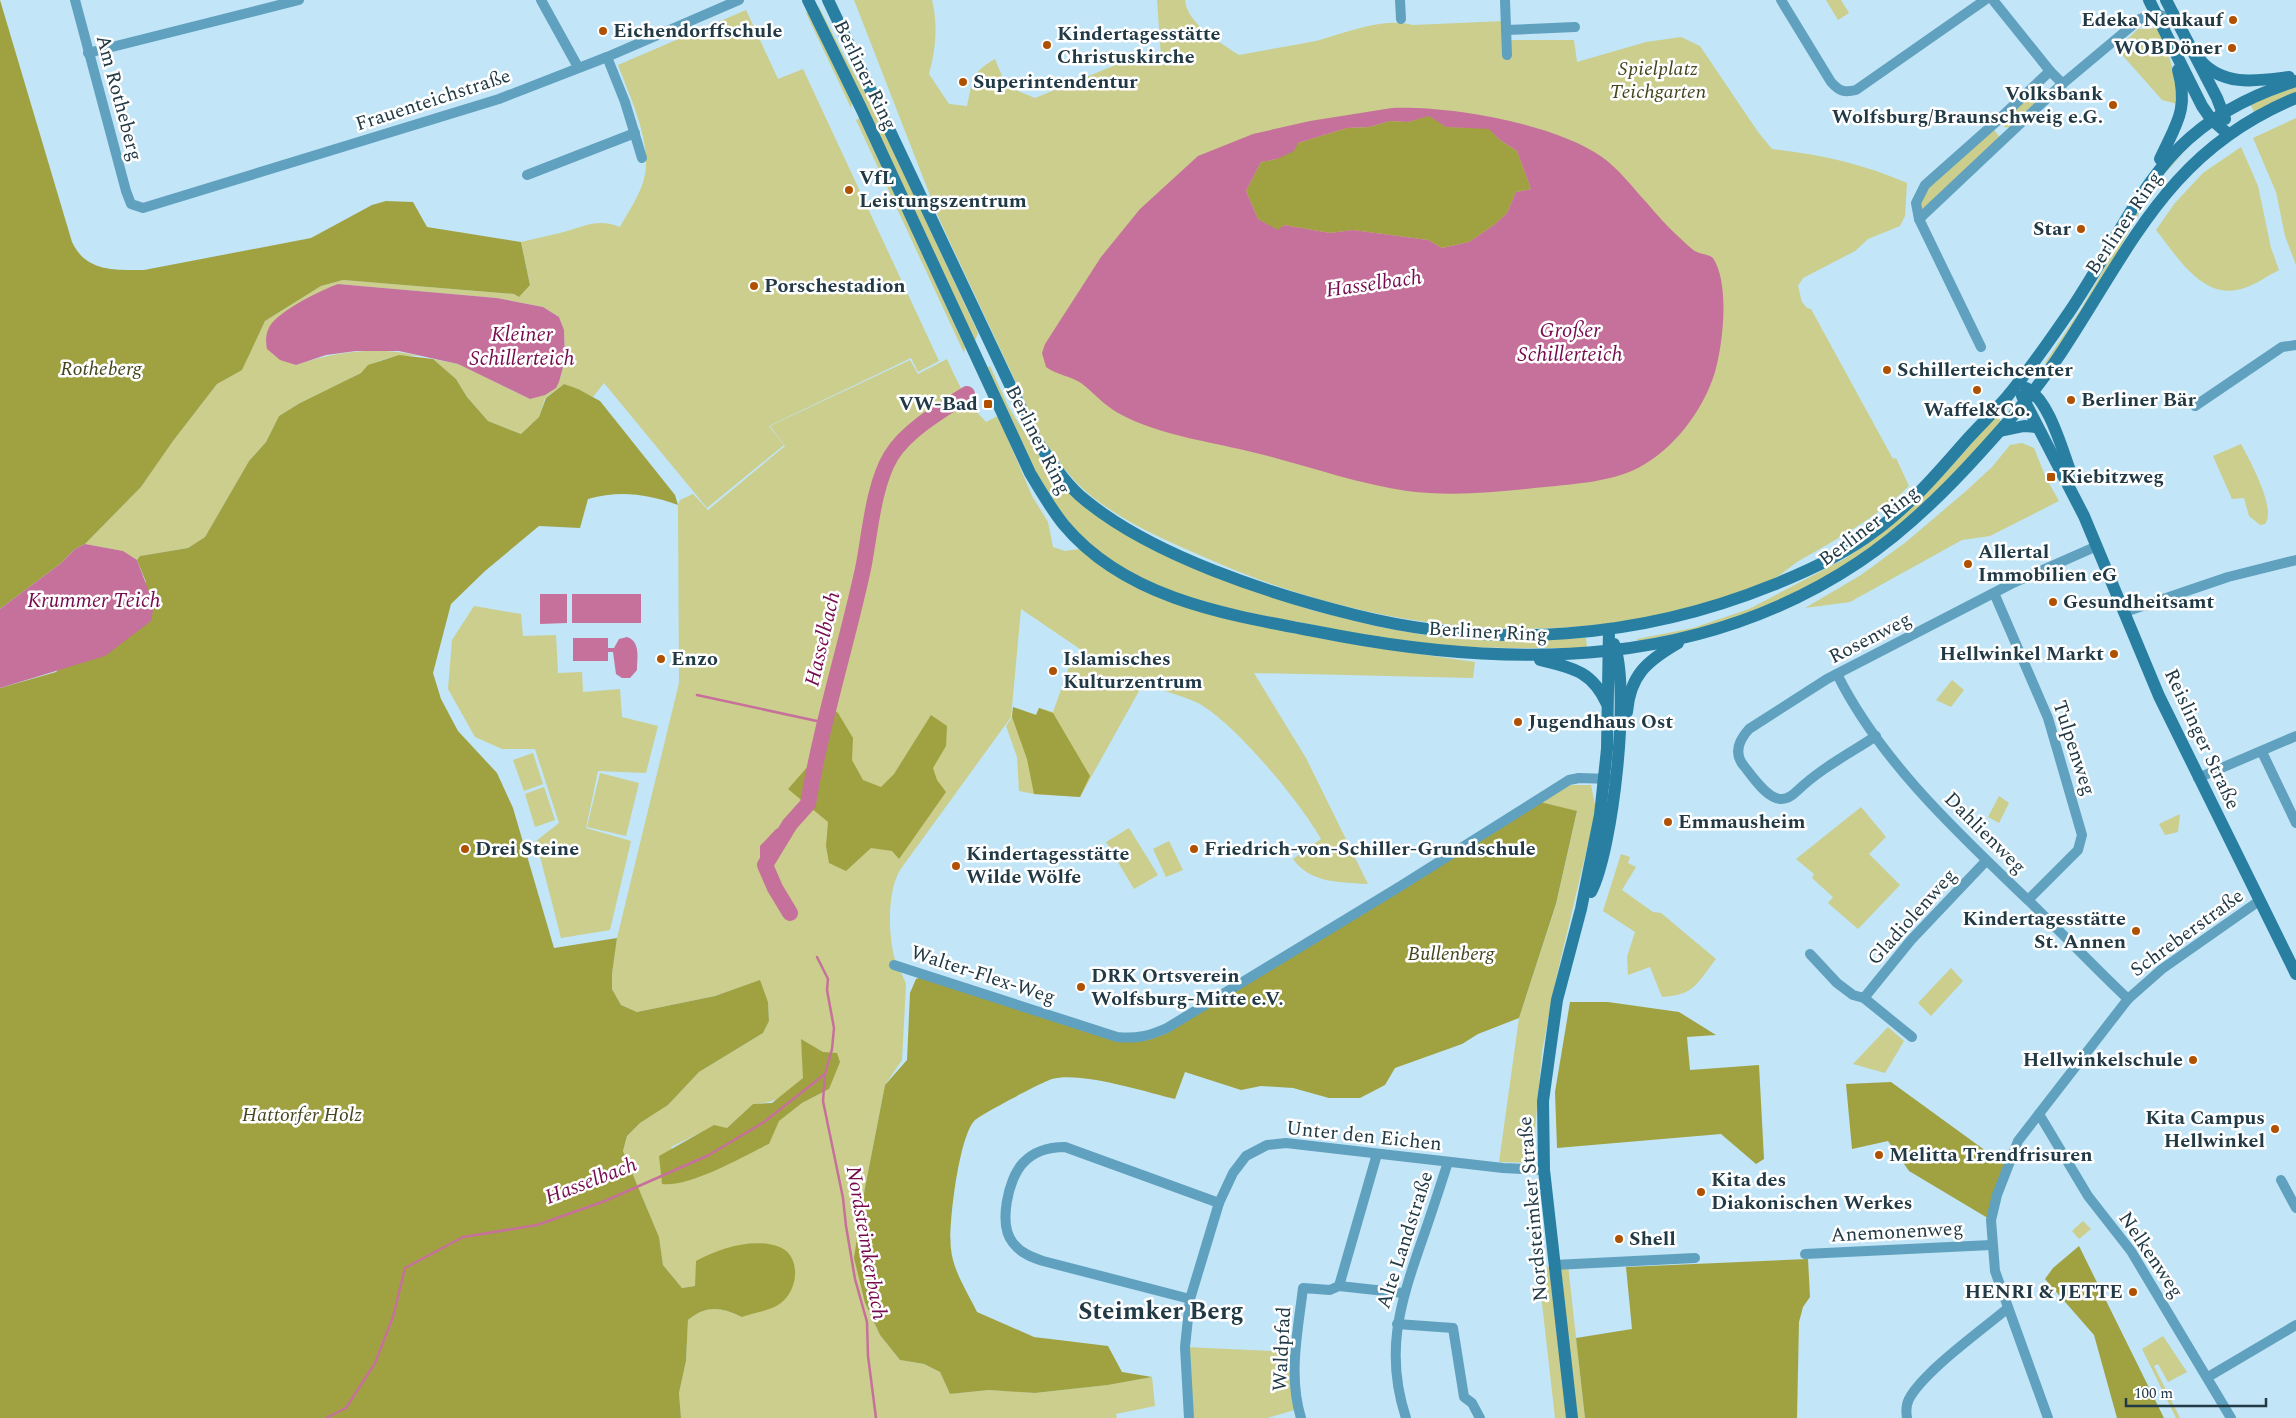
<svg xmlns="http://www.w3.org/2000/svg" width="2296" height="1418" font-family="Spectral,serif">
<rect width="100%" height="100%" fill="#c2e5f7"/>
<!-- green -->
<g fill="#cbce8c" fill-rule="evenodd">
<path d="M854 0H932C938 25 936 49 929 74L949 104 967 106C973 81 970 73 995 59L1006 86 1035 98 1135 57 1161 56 1157 0H1185C1187 24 1221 43 1239 55 1265 50 1290 46 1316 41 1347 33 1381 17 1413 25L1505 21 1506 40H1574L1577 62 1646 42 1681 37 1700 46 1758 132 1772 149C1818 154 1865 164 1907 183L1905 216 1900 226 1868 239 1855 251 1803 278 1798 286 1802 302 1807 308 1811 309 1893 459 1896 458 1909 486C1877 517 1841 537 1802 559 1793 564 1784 573 1775 578 1760 586 1741 591 1725 597 1712 602 1698 608 1684 612 1667 616 1649 617 1632 620 1492 643 1347 619 1218 563 1174 544 1127 525 1090 495 1070 479 1055 457 1041 436L940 221Z"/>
<polygon points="1826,0 1841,0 1849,13 1838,20"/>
<polygon points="819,7 844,56 875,110 978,333 975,341 817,8"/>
<path d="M746 10 778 79 803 69 939 361 918 372 911 358 769 426 784 445 707 508 604 383 593 397 564 384 545 398 539 417 521 434 488 421 467 397 456 379 433 359 458 364 530 399 559 382 565 360 564 330 559 317 543 307 497 298 338 284 266 343C269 357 285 360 296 365 337 351 378 346 420 356 400 355 376 357 361 373L300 403 279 416 266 442 249 461 205 537 188 548 140 556 137 560 122 551 85 544 141 487 173 441 217 384 242 369 265 321 321 286 343 280 514 294 519 297 530 284 521 242C534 239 547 236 560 233 581 228 597 217 620 227 628 212 640 195 644 179 653 144 630 97 618 65Z"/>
<polygon points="808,12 852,102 851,108 806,13"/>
<path d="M2158 28C2169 54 2177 76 2177 104L2162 100 2117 49 2138 29Z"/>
<polygon points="2296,86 2296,93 2254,112 2250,103"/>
<polygon points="2040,87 2046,92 2045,96 2011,128 2004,127 2004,118"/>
<polygon points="860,118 965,347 964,353 856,120"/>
<polygon points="2296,118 2296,265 2285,236 2276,192 2253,138"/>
<polygon points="1994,130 1999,136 1998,140 1923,209 1919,210 1924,191"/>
<polygon points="2190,146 2155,184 2110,266 2047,364 2045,363 2081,309 2154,183"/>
<path d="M2241 147 2258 186 2271 248 2279 270C2267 276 2254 286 2241 289 2202 300 2177 256 2156 230L2175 203 2203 173Z"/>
<path d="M947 359C957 382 968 404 986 422L998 416 1032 496 1048 522 1053 547 1065 551 1079 549C1090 557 1101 568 1113 574 1229 630 1349 644 1475 662L1473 678 1254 673 1306 758 1368 884C1341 882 1311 884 1293 859L1321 839C1300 802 1235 723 1198 703 1181 695 1161 691 1144 682L1080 797 1034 794 1019 791 1017 757 1006 726 1012 717 1013 707 1036 715 1039 708 1053 712 1072 659 1076 660 1080 649 1021 609 1011 717 900 870C887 892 888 935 895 960 897 969 904 975 906 985L902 1060 885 1085 863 1198 865 1303 880 1335 900 1360 924 1364 940 1372 950 1394 989 1390 1036 1393 1108 1385 1152 1377 1155 1406 1116 1414 1117 1418H681L679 1393 686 1361 688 1320C707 1305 720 1307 742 1317L695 1286 682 1288 663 1265 659 1237 623 1151 627 1136 640 1123 668 1105 699 1072 763 1033 769 1021 768 1002 759 981 715 996 637 1012 621 1005 612 989V974L617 938 679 683 678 505 680 500 693 494 708 510 785 446 770 426 910 360 918 374ZM801 1040 823 1052 829 1089 802 1103 778 1121 769 1144 693 1179 671 1147 714 1126 727 1128 753 1104C779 1103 784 1095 804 1078Z"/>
<path d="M990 366 1009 408 1043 462 1080 504 1228 582 1311 610 1380 627 1436 637 1504 640 1586 638 1587 648C1524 648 1460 650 1398 641 1365 636 1331 628 1298 622 1221 608 1135 592 1078 532 1035 486 1013 424 987 368Z"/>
<path d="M1998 414 2001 422C1969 458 1937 493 1901 525 1855 566 1772 609 1712 626 1687 632 1662 636 1638 641L1637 639 1693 628 1749 609 1846 558 1871 541 1911 507 1949 469Z"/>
<polygon points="2022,443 2034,448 2046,478 2059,501 1990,536 1962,540 1850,602 1805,608 1861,575 1906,542 1966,491 1992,467 2010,445"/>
<path d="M2241 444C2249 459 2277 509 2265 524L2260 525 2249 516 2244 498 2232 499 2213 456Z"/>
<polygon points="474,606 521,614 523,636 556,635 558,673 582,672 583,692 620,689 622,717 658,726 646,773 598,771 586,828 631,841 610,930 561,938 536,841 559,823 535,749 502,749 475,737 448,689 452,640"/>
<polygon points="1952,680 1964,690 1951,707 1936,700"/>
<polygon points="533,753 543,784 524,791 513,760"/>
<polygon points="600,773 639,783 626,836 587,827"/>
<polygon points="1571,785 1591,785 1596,810 1556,979 1542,1052 1532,1163 1499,1162 1519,1018 1556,905 1577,812 1536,801"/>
<polygon points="544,787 555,820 535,827 525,794"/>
<polygon points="1999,796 2009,803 1999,823 1988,817"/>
<polygon points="1861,807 1886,837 1869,854 1900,885 1858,929 1828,903 1833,897 1812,878 1814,874 1796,859"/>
<polygon points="2180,814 2178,832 2165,835 2159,824"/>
<polygon points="1129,828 1158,875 1134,889 1106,842"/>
<polygon points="1169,841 1183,870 1166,877 1153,849"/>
<path d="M1621 854 1630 857 1628 863 1636 867 1622 890 1653 912 1661 913 1716 959C1697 983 1695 995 1662 997L1650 967 1628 975 1627 957 1635 932 1603 911Z"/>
<polygon points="1951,968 1963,981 1931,1016 1918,1003"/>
<polygon points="1888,1027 1904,1041 1885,1073 1853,1064"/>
<polygon points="2083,1221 2091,1229 2079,1239 2072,1231"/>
<polygon points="1568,1265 1585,1418 1555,1418 1538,1268"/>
<polygon points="2163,1336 2187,1372 2168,1382 2158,1364 2154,1366 2180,1418 2176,1418 2142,1349"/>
<polygon points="1185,1347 1295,1352 1298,1409 1267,1418 1190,1418"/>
</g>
<!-- forest -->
<g fill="#a0a242">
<path d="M0 0 72 242C86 272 114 270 144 270L311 238 372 205 386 201 413 202 427 227 521 242 530 285 519 297 514 294 343 280 321 286 265 321 242 370 217 384 173 441 141 487 85 544 75 549 60 564 0 609Z"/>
<polygon points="1430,115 1446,127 1489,128 1500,140 1517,151 1531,189 1516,192 1507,213 1494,225 1469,242 1442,248 1428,240 1353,230 1330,233 1284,225 1278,231 1258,219 1246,191 1261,162 1277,159 1298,143 1347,128 1369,127 1390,121 1408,122"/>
<path d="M399 355 433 359 456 379 467 397 488 421 521 434 539 417 546 398 564 384 578 389 600 401 675 495 678 505C647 494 620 490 588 499L580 528 539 526 485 571 451 604 433 673 441 699 458 731 497 773 513 808 554 948 617 938 612 974V989L621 1005 637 1012 715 996 760 980 768 1002 769 1021 763 1033 699 1072 668 1105 640 1123 627 1136 623 1151 659 1237 663 1265 682 1288 695 1286 696 1261C719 1248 752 1238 777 1246 803 1254 799 1293 778 1305 768 1311 753 1313 742 1317 720 1307 707 1305 688 1320L686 1361 679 1393 681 1418H0V688L56 672 146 582 137 560 140 556 188 548 205 537 249 461 266 442 279 416 300 403 361 373 368 365Z"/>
<polygon points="825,704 838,713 853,738 852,760 863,780 881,787 894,774 931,715 947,726 946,746 933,768 937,780 946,792 899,859 892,851 871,848 846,871 829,863 826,846 828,822 788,789 810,764"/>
<polygon points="1013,707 1036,715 1039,708 1053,713 1090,776 1080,797 1034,794 1027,759 1012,717"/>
<path d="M1536 801 1577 811 1556 904 1519 1018 1478 1034 1462 1044 1395 1068 1385 1085 1360 1098H1329L1293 1088 1261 1086 1241 1090 1185 1072 1175 1099C1146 1092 1080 1071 1052 1079 1044 1081 980 1115 975 1120 959 1135 948 1227 951 1249 953 1271 968 1293 977 1312L1034 1337 1108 1346 1122 1372 1152 1377 1108 1385 1035 1393 989 1390 950 1394 940 1372 924 1364 900 1360 880 1335 865 1303 854 1258 863 1198 885 1085 907 1060 910 993 916 979 924 976 1117 1041C1137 1043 1150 1041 1169 1032Z"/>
<polygon points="1570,1002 1608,1002 1679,1012 1716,1035 1687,1037 1690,1070 1759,1065 1764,1159 1756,1164 1721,1134 1557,1148 1555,1092"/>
<path d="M801 1039 823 1052 837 1053 840 1062 829 1089 802 1103 779 1121 769 1144C741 1157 691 1187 662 1184L659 1156 714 1125 727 1128 753 1104 772 1103 803 1078Z"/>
<polygon points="1891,1082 2008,1167 1991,1220 1909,1171 1888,1141 1852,1149 1846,1084"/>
<polygon points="2079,1246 2164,1418 2117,1418 2094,1335 2045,1279 2053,1268"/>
<polygon points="1808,1259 1810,1297 1803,1307 1799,1322 1797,1418 1585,1418 1576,1338 1632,1329 1626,1267"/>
</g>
<!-- water -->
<g fill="#c6719b" fill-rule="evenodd">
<path d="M1392 108C1451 106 1553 123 1602 157 1620 170 1632 187 1647 203 1660 219 1677 236 1692 249 1699 255 1707 253 1713 258 1730 284 1723 344 1715 372 1703 411 1674 449 1638 468 1610 482 1575 484 1545 487 1498 492 1453 497 1407 491 1359 484 1314 468 1268 456 1221 443 1161 437 1118 413 1104 405 1094 393 1081 383 1071 376 1057 375 1046 367L1042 353 1045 344 1101 257 1140 209 1198 156 1253 134 1310 121ZM1429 116 1446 127 1489 129 1500 140 1517 151 1531 189 1516 192 1507 213 1494 225 1469 242 1442 248 1428 240 1353 230 1330 233 1284 225 1278 230 1258 219 1246 191 1261 162 1277 159 1294 151 1298 143 1347 128 1369 127 1390 121 1408 122Z"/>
<path d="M338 284 497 298 543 307 559 317 564 330 565 360 559 382 556 388 545 395 530 399 458 364 399 351H356L326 355 296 365 280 360 267 349C265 341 266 330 272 323 285 308 319 291 338 284Z"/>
<polygon points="85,544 123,551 137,560 154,605 151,621 105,656 0,688 0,609 60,564 75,549"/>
<polygon points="540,594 567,594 567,623 540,624"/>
<rect x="572" y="594" width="69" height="29"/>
<path d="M627 637C641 642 637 658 637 670L630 678H622L616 674 613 652H608V661H573V638H608V648H614L619 639Z"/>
<polygon points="790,824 790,839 765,865 760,857 760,846 776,829"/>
</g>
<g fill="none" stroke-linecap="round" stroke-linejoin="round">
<!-- stream -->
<g stroke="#c6719b" stroke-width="2.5">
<polyline points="697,695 826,723"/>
<polyline points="817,957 828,979 827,990 834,1028 832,1049 825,1074 823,1101 843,1198 846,1226 855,1279 867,1322 868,1356 876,1418"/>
<polyline points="326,1418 346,1408 375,1363 393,1317 405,1268 463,1237 537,1225 605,1201 709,1155 764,1122 825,1074"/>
</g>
<!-- river -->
<path stroke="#c6719b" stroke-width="16" d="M790 913 775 888 765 865 790 824 808 804C821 725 846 647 863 569 870 534 873 486 891 456 906 431 943 409 967 394"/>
<!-- street -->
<g stroke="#60a1bf" stroke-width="10">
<polyline points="75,0 126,191 131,204 143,208 499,99 607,57 739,0"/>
<polyline points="541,0 578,67"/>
<polyline points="1400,0 1401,19"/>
<polyline points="1505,0 1507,55"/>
<path d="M1781 0 1831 82C1839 91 1844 93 1856 90L1985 0"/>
<polyline points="1993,0 2050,71 2063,84"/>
<polyline points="1506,30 1575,27"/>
<polyline points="88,53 299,0"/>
<polyline points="607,57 625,102 642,158"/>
<polyline points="527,175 635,133"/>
<polyline points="1919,219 2060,86 2140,19 2154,14 2174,18"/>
<polyline points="1981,347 1919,219 1916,203 1925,185 1996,122 2050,71"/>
<polyline points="2195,406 2282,347 2296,345"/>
<polyline points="1994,593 2048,718 2082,835 2078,850 2028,900"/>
<polyline points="2125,612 2228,577 2296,560"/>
<path d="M1837 674C1880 761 1959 834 2028 900 2062 933 2094 967 2128 999"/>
<path d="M1876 736C1849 754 1821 768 1797 791 1792 796 1784 801 1776 798 1764 794 1752 776 1744 766 1733 753 1739 740 1749 729L1827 679 2011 584 2097 546"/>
<polyline points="2262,752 2296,823"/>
<polyline points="2198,778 2296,736"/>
<polyline points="1810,954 1837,983 1853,995 1864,998 1912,1037"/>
<path d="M894 965 1117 1037C1137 1039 1149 1036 1167 1028L1399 887 1569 780 1579 778 1611 779"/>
<polyline points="1864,998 1911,940 1986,861"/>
<polyline points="2039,1114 2088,1196 2131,1251 2231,1418"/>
<polyline points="2281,1180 2296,1208"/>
<polyline points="1805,1254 1991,1245"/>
<polyline points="1554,1265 1695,1258"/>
<polyline points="1339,1286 1377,1154"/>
<path d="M1190 1299 1043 1261C1031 1257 1021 1253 1013 1243 998 1225 1008 1179 1023 1163 1034 1151 1050 1147 1065 1147L1219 1203"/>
<polyline points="1397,1324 1453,1328 1464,1397 1472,1403 1480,1418"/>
<polyline points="2208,1377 2296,1325"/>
<polyline points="1189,1418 1185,1347 1190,1299 1219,1203 1233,1173 1246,1156 1267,1145 1286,1143 1503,1168 1544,1170"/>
<path d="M1301 1418C1288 1376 1298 1330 1303 1288L1330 1290 1339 1286 1403 1293"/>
<path d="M1406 1418C1385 1354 1399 1307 1420 1246 1430 1218 1439 1190 1448 1162"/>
<path d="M1907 1418C1906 1412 1906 1405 1909 1399 1924 1371 1982 1330 2008 1308"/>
<polyline points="2048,1418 1995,1271 1991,1220 1997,1195 2018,1141 2128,999 2162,969 2259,901"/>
</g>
<!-- secondary -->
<g stroke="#287fa2" stroke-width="12">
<path d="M808 0 861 108 1030 473C1040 490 1051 509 1064 525 1131 605 1244 617 1340 636 1519 669 1702 667 1859 562 1904 532 1943 494 1980 453 2010 420 2039 387 2063 350 2133 243 2170 150 2296 98"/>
<path d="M828 0 1036 440C1051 461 1065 484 1085 500 1153 556 1270 594 1355 615 1494 650 1640 639 1773 585 1808 571 1845 554 1875 531 1909 506 1936 475 1963 444 1977 428 1992 414 2006 398 2029 371 2050 340 2070 311 2142 203 2158 124 2296 81"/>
<polyline points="2149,0 2202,106 2211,119 2228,134"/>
<polyline points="2166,0 2217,98 2225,119"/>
<path d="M2200 60C2223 87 2257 81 2289 77"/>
<path d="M2160 159C2176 124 2189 110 2178 70"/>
<path d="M2026 388C2049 399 2062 450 2071 473"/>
<polyline points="2022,396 2084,516 2159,696 2296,974"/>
<polyline points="2000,431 2024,426 2036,427"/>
<path d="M1540 660C1573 668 1592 671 1607 704"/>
<path d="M1627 712C1630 675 1647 661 1678 643"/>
<path d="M1591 892C1613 850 1631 688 1614 644"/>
<polyline points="1572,1418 1544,1170 1543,1101 1557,1000 1581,909 1600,815 1607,749 1609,629"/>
</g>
</g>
<!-- markers -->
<g fill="#b05102" stroke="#fff" stroke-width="2">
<circle cx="2233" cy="20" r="5"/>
<circle cx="603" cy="31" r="5"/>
<circle cx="1047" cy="45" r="5"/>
<circle cx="2232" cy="48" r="5"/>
<circle cx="963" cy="82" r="5"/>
<circle cx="2113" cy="105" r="5"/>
<circle cx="849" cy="190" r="5"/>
<circle cx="2081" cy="229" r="5"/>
<circle cx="754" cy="286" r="5"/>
<circle cx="1887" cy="370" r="5"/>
<circle cx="1977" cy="390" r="5"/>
<circle cx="2071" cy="400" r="5"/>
<rect x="983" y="399" width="10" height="10" rx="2.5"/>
<rect x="2046" y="472" width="10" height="10" rx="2.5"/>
<circle cx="1968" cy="564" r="5"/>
<circle cx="2053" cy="602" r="5"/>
<circle cx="2114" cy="654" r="5"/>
<circle cx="661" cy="659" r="5"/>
<circle cx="1053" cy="671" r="5"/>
<circle cx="1518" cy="722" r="5"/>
<circle cx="1668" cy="822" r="5"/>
<circle cx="465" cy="849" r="5"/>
<circle cx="1194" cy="849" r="5"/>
<circle cx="956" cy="866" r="5"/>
<circle cx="2136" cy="931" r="5"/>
<circle cx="1081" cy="987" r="5"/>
<circle cx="2193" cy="1060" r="5"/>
<circle cx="2275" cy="1129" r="5"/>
<circle cx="1879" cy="1155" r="5"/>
<circle cx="1701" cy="1192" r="5"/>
<circle cx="1619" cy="1239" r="5"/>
<circle cx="2133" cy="1292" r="5"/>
</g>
<g text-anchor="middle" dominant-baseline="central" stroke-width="5" stroke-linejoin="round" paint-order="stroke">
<!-- poi labels -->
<g font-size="20" font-weight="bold" fill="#213a46" stroke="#fff" text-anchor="start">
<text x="2223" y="20" text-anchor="end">Edeka Neukauf</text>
<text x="613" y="31">Eichendorffschule</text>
<text x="1057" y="34">Kindertagesstätte<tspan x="1057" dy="23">Christuskirche</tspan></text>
<text x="2222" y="48" text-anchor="end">WOBDöner</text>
<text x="973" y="82">Superintendentur</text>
<text x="2103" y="94" text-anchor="end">Volksbank<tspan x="2103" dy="23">Wolfsburg/Braunschweig e.G.</tspan></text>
<text x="859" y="178">VfL<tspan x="859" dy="23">Leistungszentrum</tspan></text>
<text x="2071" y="229" text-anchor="end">Star</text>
<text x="764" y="286">Porschestadion</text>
<text x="1897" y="370">Schillerteichcenter</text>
<text x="2081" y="400">Berliner Bär</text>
<text x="978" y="404" text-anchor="end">VW-Bad</text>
<text x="1977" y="410" text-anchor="middle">Waffel&amp;Co.</text>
<text x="2061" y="477">Kiebitzweg</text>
<text x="1978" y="552">Allertal<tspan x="1978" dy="23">Immobilien eG</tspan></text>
<text x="2063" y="602">Gesundheitsamt</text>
<text x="2104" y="654" text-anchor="end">Hellwinkel Markt</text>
<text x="671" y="659">Enzo</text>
<text x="1063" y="659">Islamisches<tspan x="1063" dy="23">Kulturzentrum</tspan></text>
<text x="1528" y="722">Jugendhaus Ost</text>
<text x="1678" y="822">Emmausheim</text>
<text x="475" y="849">Drei Steine</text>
<text x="1204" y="849">Friedrich-von-Schiller-Grundschule</text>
<text x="966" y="854">Kindertagesstätte<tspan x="966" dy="23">Wilde Wölfe</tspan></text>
<text x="2126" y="919" text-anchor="end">Kindertagesstätte<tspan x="2126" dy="23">St. Annen</tspan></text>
<text x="1091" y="976">DRK Ortsverein<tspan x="1091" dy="23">Wolfsburg-Mitte e.V.</tspan></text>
<text x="2183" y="1060" text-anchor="end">Hellwinkelschule</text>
<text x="2265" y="1118" text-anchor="end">Kita Campus<tspan x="2265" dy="23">Hellwinkel</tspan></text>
<text x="1889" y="1155">Melitta Trendfrisuren</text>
<text x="1711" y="1180">Kita des<tspan x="1711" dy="23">Diakonischen Werkes</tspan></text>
<text x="1629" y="1239">Shell</text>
<text x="2123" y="1292" text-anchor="end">HENRI &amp; JETTE</text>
</g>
<!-- park labels -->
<g font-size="20" font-style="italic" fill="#44441d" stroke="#fff">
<text x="1658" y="69">Spielplatz<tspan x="1658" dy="23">Teichgarten</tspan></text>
<text x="101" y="369">Rotheberg</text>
<text x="1451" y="954">Bullenberg</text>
<text x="302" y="1115">Hattorfer Holz</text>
</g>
<!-- street labels -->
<g font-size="20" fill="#213a46" stroke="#fff">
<text transform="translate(865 75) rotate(64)">Berliner Ring</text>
<text transform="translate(119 98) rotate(75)">Am Rotheberg</text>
<text transform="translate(433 100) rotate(-18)">Frauenteichstraße</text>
<text transform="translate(2124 223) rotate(-56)">Berliner Ring</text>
<text transform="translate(1038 440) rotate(63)">Berliner Ring</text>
<text transform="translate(1869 526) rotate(-37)">Berliner Ring</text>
<text transform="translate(1488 632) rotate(3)">Berliner Ring</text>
<text transform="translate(1870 638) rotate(-27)">Rosenweg</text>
<text transform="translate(2202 739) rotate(65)">Reislinger Straße</text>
<text transform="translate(2074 748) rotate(72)">Tulpenweg</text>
<text transform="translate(1985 833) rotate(45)">Dahlienweg</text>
<text transform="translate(1912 917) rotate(-48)">Gladiolenweg</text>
<text transform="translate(2187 933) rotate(-36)">Schreberstraße</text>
<text transform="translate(983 975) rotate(18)">Walter-Flex-Weg</text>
<text transform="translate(1364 1136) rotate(6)">Unter den Eichen</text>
<text transform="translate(1533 1209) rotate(-95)">Nordsteimker Straße</text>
<text transform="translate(1897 1232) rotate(-3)">Anemonenweg</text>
<text transform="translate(1405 1240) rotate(-72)">Alte Landstraße</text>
<text transform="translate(2151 1255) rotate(56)">Nelkenweg</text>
<text transform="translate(1282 1349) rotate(-87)">Waldpfad</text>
</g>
<!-- water labels -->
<g font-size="21" font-style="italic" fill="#750b4d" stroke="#fff">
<text transform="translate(1374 284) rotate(-8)">Hasselbach</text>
<text x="1570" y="331">Großer<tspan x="1570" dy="24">Schillerteich</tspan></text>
<text x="522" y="335">Kleiner<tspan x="522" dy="24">Schillerteich</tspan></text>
<text x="94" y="601">Krummer Teich</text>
<text transform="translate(823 639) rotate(-77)">Hasselbach</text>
<text transform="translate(591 1181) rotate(-21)">Hasselbach</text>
<text transform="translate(866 1243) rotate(80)">Nordsteimkerbach</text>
</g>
<!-- district labels -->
<g font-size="25" font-weight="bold" fill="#213a46" stroke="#fff">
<text x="1161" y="1312">Steimker Berg</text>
</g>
</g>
<!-- scale -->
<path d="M2126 1398v8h140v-8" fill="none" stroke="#213a46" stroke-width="2.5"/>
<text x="2134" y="1398" font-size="15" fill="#213a46" stroke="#ffffff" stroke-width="4" paint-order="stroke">100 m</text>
</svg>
